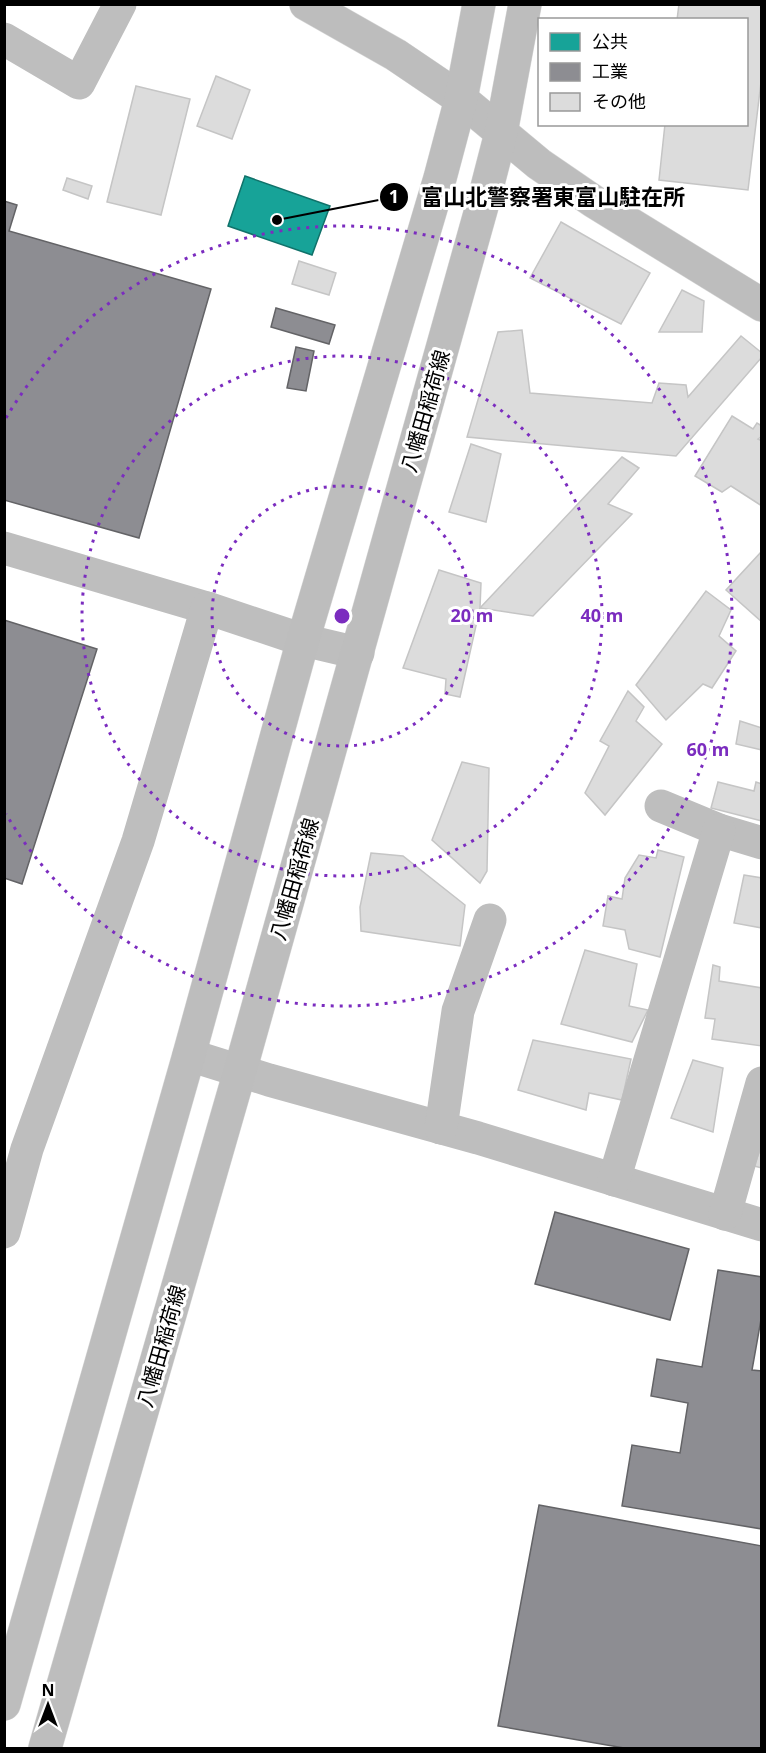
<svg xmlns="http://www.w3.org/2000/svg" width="766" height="1753" font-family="'Noto Sans','Noto Sans JP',sans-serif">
<rect width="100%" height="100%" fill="#fff"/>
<!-- public -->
<polygon fill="#17a398" stroke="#10726a" stroke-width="1.5" points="245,176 330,206 312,255 228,226"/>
<!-- industry -->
<g fill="#8d8d92" stroke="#636366" stroke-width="1.5">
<polygon points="4,201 17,205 9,231 211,289 139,538 4,500"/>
<polygon points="276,308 335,325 329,344 271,327"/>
<polygon points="296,347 314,351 306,391 287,388"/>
<polygon points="4,620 97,649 22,884 4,878"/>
<polygon points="555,1212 689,1249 670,1320 535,1284"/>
<polygon points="718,1270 762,1277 762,1314 752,1370 762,1371 762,1529 622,1506 632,1445 680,1453 688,1403 651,1396 657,1359 702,1367"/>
<polygon points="539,1505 762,1546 762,1748 624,1748 498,1726"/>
</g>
<!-- building -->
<g fill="#dcdcdc" stroke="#c5c5c5" stroke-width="1.5">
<polygon points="679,4 762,4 762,74 748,190 659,180 665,124 746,124 746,20 677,20"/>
<polygon points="216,76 250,90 232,139 197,126"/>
<polygon points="136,86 190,99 161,215 107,202"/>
<polygon points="67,178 92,186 88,199 63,190"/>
<polygon points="561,222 650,273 621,324 530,278"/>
<polygon points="299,261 336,273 329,295 292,284"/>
<polygon points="682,290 704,301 702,332 659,332"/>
<polygon points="522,330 530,393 652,403 659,383 686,385 688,397 741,336 762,353 762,357 676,456 467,437 498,332"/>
<polygon points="732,416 753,429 757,423 762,426 762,436 758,439 762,441 762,506 731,486 722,492 695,476"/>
<polygon points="471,444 501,454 486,522 449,512"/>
<polygon points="622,457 639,468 608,504 632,514 533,616 480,608"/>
<polygon points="762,551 762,622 726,590"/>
<polygon points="439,570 481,583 480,608 460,697 445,694 446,679 403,668"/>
<polygon points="706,591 731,610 719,636 736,651 712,688 703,684 666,720 636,685"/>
<polygon points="628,691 644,707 636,721 662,744 605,815 585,793 609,746 600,741"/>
<polygon points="740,721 762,728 762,750 736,744"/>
<polygon points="462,762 489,768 487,871 480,883 432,840"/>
<polygon points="718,782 754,791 756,782 762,784 762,821 711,808"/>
<polygon points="658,850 684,857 660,957 629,949 625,930 603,926 608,896 622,899 625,878 639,855 656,858"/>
<polygon points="371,853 403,856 465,905 460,946 361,931 360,907"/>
<polygon points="744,875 762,878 762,928 734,923"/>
<polygon points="585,950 637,964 629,1006 648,1010 632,1042 561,1024"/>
<polygon points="713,965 720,967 719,981 762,988 762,1046 712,1039 715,1019 705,1018"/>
<polygon points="533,1040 631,1059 622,1100 589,1093 586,1110 518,1090"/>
<polygon points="693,1060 723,1068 713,1132 671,1118"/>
<polygon points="762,1145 762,1168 754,1166"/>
</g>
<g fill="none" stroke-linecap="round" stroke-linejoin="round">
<defs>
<g id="major">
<polyline points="306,4 396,55 461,99 539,164 593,201 762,305"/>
<polyline points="4,1704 189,1055 303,640 440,178 461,99 479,4"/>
<polyline points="45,1748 240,1071 484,199 501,133 525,4"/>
</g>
</defs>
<!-- major casing -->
<use href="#major" stroke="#dbdbdb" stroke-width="34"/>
<!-- minor -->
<g stroke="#bebebe" stroke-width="33">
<polyline points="4,39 79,83 120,4"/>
<polyline points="4,548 207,608"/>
<polyline points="661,806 719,830 762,843"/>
<polyline points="189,1055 269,1080 478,1138 762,1225"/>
<polyline points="441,1128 458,1011 490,920"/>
<polyline points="614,1180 719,830"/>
<polyline points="725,1214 762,1083"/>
<polyline points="4,1232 27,1149 138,841 207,608 303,640 358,653"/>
</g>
<!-- major -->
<use href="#major" stroke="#bdbdbd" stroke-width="33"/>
</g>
<!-- distance rings -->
<g fill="none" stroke="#7b2cbf" stroke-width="3" stroke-dasharray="3 6">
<circle cx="342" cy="616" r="130"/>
<circle cx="342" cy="616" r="260"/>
<path d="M6 418A390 390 0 1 1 6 814"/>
</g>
<g text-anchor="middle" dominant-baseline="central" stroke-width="6" stroke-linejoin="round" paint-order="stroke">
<!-- street labels -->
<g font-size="21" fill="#000" stroke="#fff">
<text transform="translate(425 411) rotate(-74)">八幡田稲荷線</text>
<text transform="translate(294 879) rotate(-74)">八幡田稲荷線</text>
<text transform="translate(161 1346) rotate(-74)">八幡田稲荷線</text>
</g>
</g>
<circle cx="342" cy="616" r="9" fill="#7b2cbf" stroke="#fff" stroke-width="3"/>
<g font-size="18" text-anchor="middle" font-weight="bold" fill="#7b2cbf" stroke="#fff" stroke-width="6" stroke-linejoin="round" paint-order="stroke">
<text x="472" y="622">20 m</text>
<text x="602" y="622">40 m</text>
<text x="708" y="756">60 m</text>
</g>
<!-- callouts -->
<path fill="none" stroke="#000" stroke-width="2" d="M277 220L394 197"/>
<g fill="#000" stroke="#fff" stroke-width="2">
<circle cx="277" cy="220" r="6"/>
<circle cx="394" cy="197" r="15"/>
</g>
<g font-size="18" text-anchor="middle" font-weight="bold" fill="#fff">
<text x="394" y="203">1</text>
</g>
<g font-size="22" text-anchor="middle" font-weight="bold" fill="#000" stroke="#fff" stroke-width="6" stroke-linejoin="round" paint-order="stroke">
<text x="553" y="205">富山北警察署東富山駐在所</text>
</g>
<!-- border -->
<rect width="766" height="1753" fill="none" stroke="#000000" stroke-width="12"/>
<!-- legend -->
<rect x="538" y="18" width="210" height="108" fill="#ffffff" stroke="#999999" stroke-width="1.5"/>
<rect x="550" y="33" width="30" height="18" fill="#17a398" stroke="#999999" stroke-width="1.5"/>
<text x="592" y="48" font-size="18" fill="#000000">公共</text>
<rect x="550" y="63" width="30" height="18" fill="#8d8d92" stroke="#999999" stroke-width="1.5"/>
<text x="592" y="78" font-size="18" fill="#000000">工業</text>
<rect x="550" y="93" width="30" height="18" fill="#dcdcdc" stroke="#999999" stroke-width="1.5"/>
<text x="592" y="108" font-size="18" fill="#000000">その他</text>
<!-- north arrow -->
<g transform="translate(48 1705)" stroke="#ffffff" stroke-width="4.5" paint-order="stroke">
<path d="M0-4.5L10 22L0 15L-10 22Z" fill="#000000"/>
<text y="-9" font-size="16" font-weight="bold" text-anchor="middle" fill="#000000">N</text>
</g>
</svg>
